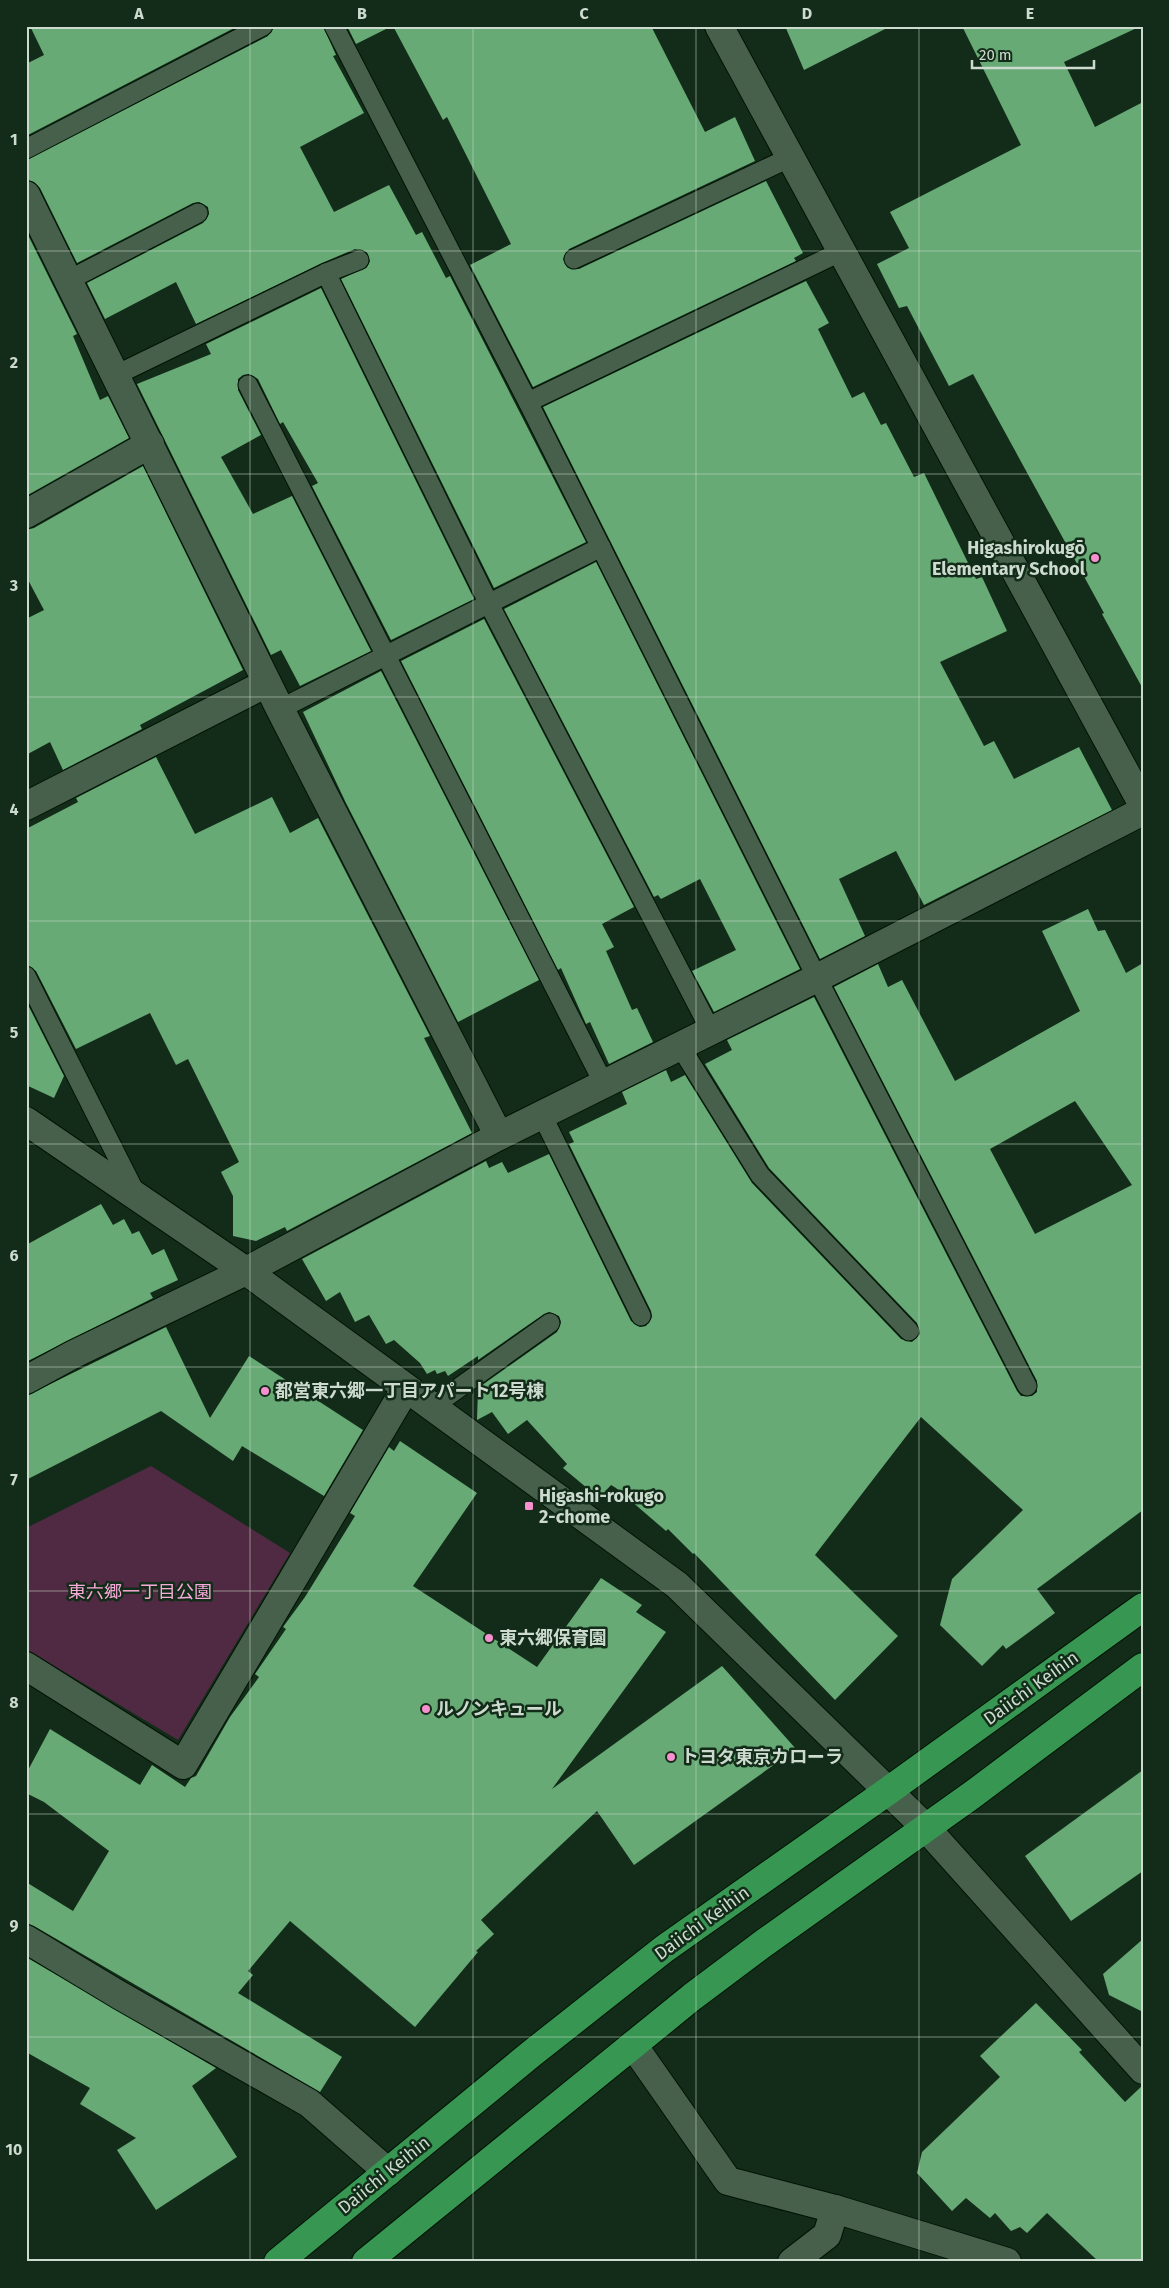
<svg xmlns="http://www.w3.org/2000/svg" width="1169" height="2288" font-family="'Fira Sans','Noto Sans JP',sans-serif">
<rect width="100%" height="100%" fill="#132c19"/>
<!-- green -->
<polygon fill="#502a42" points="151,1466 290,1553 178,1740 26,1649 26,1528"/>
<!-- building -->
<g fill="#67aa75" fill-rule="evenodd">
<polygon points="30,26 238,26 26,136 26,64 44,55"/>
<polygon points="274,26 323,26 336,55 333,56 364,113 300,147 334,212 389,185 416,235 422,232 446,278 450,276 586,542 494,588 341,279 367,267 370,261 366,252 355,249 322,263 196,324 176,282 105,319 87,283 203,223 209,214 208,207 199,202 193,203 77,263 40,188 34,182 26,180 26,160 268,36"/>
<polygon points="347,26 392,26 356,44"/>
<polygon points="393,26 651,26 705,132 735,117 755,161 569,249 563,259 568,268 579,269 766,181 803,253 794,258 796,261 533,387 470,265 511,244 447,117 443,120"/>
<polygon points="785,26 891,26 804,70"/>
<polygon points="962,26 1141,26 1064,62 1095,127 1143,102 1143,689 1102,614 1104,613 973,374 949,386 907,306 899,308 877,264 909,248 890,212 1021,145"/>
<polygon points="26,231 77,334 73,336 100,400 108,396 129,438 26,496"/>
<polygon points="806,281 829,323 818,329 852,398 864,392 881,425 886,423 914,477 924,473 976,579 982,577 1007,631 940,662 984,746 994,741 1014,779 1079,747 1112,810 924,905 896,851 839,879 865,936 820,959 543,407"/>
<polygon points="321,288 474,599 391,640 312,486 318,483 283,422 280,424 258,379 249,374 243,375 238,379 238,390 261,435 221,457 253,514 292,496 371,651 300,686 281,650 271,655 137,384 211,354 206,344"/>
<polygon points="143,466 243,670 140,725 142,729 63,770 50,742 26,755 26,619 44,610 26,576 26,530 34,528"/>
<polygon points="596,562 800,969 714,1012 692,971 736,950 700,879 661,899 658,895 654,897 504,609"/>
<polygon points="484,619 634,907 602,924 614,947 606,951 632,1010 637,1008 653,1042 609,1064 590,1022 586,1024 561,968 558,970 401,661"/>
<polygon points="381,671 539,980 458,1022 346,803 303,712"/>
<polygon points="156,757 195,834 272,797 290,833 318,818 430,1036 424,1038 472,1133 287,1231 285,1227 256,1241 233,1236 233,1196 221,1172 239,1162 188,1059 176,1065 150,1013 76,1049 36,971 26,965 26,829 78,802 76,798"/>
<path d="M1088 909 1098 931 1105 930 1126 973 1143 963V1510L1037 1589 1055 1613 1006 1649 1003 1645 982 1666 940 1625 952 1579 1023 1510 921 1417 815 1555 898 1636 835 1700 694 1553 693 1554 668 1529 666 1531 616 1488 611 1485 599 1498 563 1468 567 1464 527 1420 508 1434 492 1412 477 1420 478 1388 557 1332 561 1322 559 1316 549 1312 544 1314 478 1360V1356L448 1376 445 1371 437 1374 435 1370 427 1374 420 1363 394 1340 386 1344 369 1315 355 1322 340 1292 326 1301 302 1259 486 1161 489 1168 502 1162 508 1173 549 1154 631 1321 640 1327 646 1326 652 1317 651 1311 569 1144 574 1142 569 1132 627 1104 622 1092 666 1070 671 1082 685 1075 752 1183 901 1339 912 1342 920 1334 917 1323 769 1168 705 1064 732 1050 727 1040 814 997 1017 1391 1021 1396H1032L1037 1392V1381L834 987 878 964 888 987 902 980 955 1081 1080 1011 1042 931ZM1075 1101 1132 1185 1035 1234 990 1149Z"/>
<polygon points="26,1001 64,1076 54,1098 26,1085"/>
<polygon points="101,1204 113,1225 124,1219 132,1234 139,1231 152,1255 164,1249 178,1280 150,1293 153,1298 26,1362 26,1245"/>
<polygon points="166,1327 210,1418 249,1356 363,1430 324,1496 242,1446 233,1461 161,1411 26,1480 26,1396"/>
<polygon points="400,1441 477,1493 413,1586 537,1667 601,1578 642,1605 636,1612 666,1632 552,1789 722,1666 796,1749 634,1865 597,1811 481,1920 494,1934 476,1951 478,1952 415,2027 290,1921 248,1971 253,1975 238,1993 342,2057 320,2092 34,1926 26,1923 26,1882 73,1911 109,1851 44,1802 26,1793 26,1774 50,1729 140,1785 152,1765 185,1787 191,1778 196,1776 230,1717 259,1677 255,1674 286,1629 283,1627 305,1597 355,1516 350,1513 389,1447 394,1451"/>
<polygon points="1143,1770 1143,1871 1071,1921 1025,1856"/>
<polygon points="1143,1939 1143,2012 1109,1995 1103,1974"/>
<polygon points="26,1957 216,2068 192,2086 237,2157 156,2210 117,2150 136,2138 80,2104 90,2088 26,2052"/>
<polygon points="1036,2003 1082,2050 1079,2052 1125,2102 1143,2085 1143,2262 1099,2262 1047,2213 1027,2233 1020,2227 1011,2231 995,2213 990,2218 966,2198 952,2211 917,2173 922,2152 1000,2077 980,2056"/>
</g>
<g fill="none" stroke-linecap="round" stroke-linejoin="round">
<defs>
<g id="lane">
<polyline points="334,26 528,402 817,978 1027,1386"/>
<polyline points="26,149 263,26"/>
<polyline points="574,259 789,158"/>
<polyline points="326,273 489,604 711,1031"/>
<polyline points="69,280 198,213"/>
<polyline points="116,375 326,273 359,260"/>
<polyline points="248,385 604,1084"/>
<polyline points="528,402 840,252"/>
<polyline points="280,709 601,547"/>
<polyline points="26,976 136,1194"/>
<polyline points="680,1046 760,1175 909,1331"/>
<polyline points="542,1115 641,1316"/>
<polyline points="432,1407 550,1323"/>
</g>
<g id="street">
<polyline points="719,26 1143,805"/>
<polyline points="26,195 280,709 499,1136"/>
<polyline points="26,514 150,444"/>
<polyline points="26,806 267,683"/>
<polyline points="26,1380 74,1354 246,1271 499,1136 817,978 1143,811"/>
<polyline points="26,1666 183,1765 406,1388"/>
<polyline points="26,1939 119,1995 309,2103 388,2172"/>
<polyline points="633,2045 728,2181 835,2209 827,2235 792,2262"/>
<polyline points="835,2209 1007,2262"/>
</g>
<polyline id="secondary" points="26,1121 246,1271 677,1585 926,1828 1143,2070"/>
<g id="highway">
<polyline points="278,2262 531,2054 664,1949 888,1791 1143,1607"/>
<polyline points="366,2262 692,1997 764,1943 972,1795 1143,1667"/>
</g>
</defs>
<!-- lane casing -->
<use href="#lane" stroke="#001404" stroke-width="21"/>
<!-- street casing -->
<use href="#street" stroke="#001404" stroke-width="30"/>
<!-- secondary casing -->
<use href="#secondary" stroke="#001404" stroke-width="30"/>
<!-- highway casing -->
<use href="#highway" stroke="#001404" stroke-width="30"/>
<!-- lane -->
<use href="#lane" stroke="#46604b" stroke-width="19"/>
<!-- street -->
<use href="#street" stroke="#46604b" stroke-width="28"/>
<!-- secondary -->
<use href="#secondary" stroke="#46604b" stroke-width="28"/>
<!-- highway -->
<use href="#highway" stroke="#379752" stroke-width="28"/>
</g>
<!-- grid -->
<path fill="none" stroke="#ccdbce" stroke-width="1" stroke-opacity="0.55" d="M250 26V2262M473 26V2262M696 26V2262M919 26V2262M26 251H1143M26 474H1143M26 697H1143M26 921H1143M26 1144H1143M26 1367H1143M26 1591H1143M26 1814H1143M26 2037H1143"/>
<!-- markers -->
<g fill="#f690cf" stroke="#132c19" stroke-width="2">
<circle cx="1095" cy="558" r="5"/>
<circle cx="265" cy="1391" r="5"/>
<rect x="524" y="1501" width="10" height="10" rx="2.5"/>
<circle cx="489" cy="1638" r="5"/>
<circle cx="426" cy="1709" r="5"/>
<circle cx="671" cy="1757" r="5"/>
</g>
<g text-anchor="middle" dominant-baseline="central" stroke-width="5" stroke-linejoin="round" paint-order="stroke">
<!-- poi labels -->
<g font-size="18" font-weight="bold" fill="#ccdbce" stroke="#132c19" text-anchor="start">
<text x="1085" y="548" text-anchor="end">Higashirokugō<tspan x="1085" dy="21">Elementary School</tspan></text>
<text x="275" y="1391">都営東六郷一丁目アパート12号棟</text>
<text x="539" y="1496">Higashi-rokugo<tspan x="539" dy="21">2-chome</tspan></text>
<text x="499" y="1638">東六郷保育園</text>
<text x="436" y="1709">ルノンキュール</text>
<text x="681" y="1757">トヨタ東京カローラ</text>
</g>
<!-- park labels -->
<g font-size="18" fill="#f7aad8" stroke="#132c19">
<text x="140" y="1592">東六郷一丁目公園</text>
</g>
<!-- street labels -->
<g font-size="18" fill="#ccdbce" stroke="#132c19">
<text transform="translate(1031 1688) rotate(-36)">Daiichi Keihin</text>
<text transform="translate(702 1923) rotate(-36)">Daiichi Keihin</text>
<text transform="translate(384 2175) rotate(-39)">Daiichi Keihin</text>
</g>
</g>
<!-- border -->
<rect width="1169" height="2288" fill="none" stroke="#132c19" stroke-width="55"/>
<!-- scale -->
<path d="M972 60v8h122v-8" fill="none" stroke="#ccdbce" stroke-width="2.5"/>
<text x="979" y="60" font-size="15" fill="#ccdbce" stroke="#132c19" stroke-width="4" paint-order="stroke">20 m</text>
<rect x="28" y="28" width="1114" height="2232" fill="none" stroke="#ccdbce" stroke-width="2"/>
<g font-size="16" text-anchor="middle" font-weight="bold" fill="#ccdbce">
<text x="139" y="19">A</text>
<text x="362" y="19">B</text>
<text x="584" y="19">C</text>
<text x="807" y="19">D</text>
<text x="1030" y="19">E</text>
<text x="14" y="145">1</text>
<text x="14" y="368">2</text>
<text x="14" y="591">3</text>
<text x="14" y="815">4</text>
<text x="14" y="1038">5</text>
<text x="14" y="1261">6</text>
<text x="14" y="1485">7</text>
<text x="14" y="1708">8</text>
<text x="14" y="1931">9</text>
<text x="14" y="2155">10</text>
</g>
</svg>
